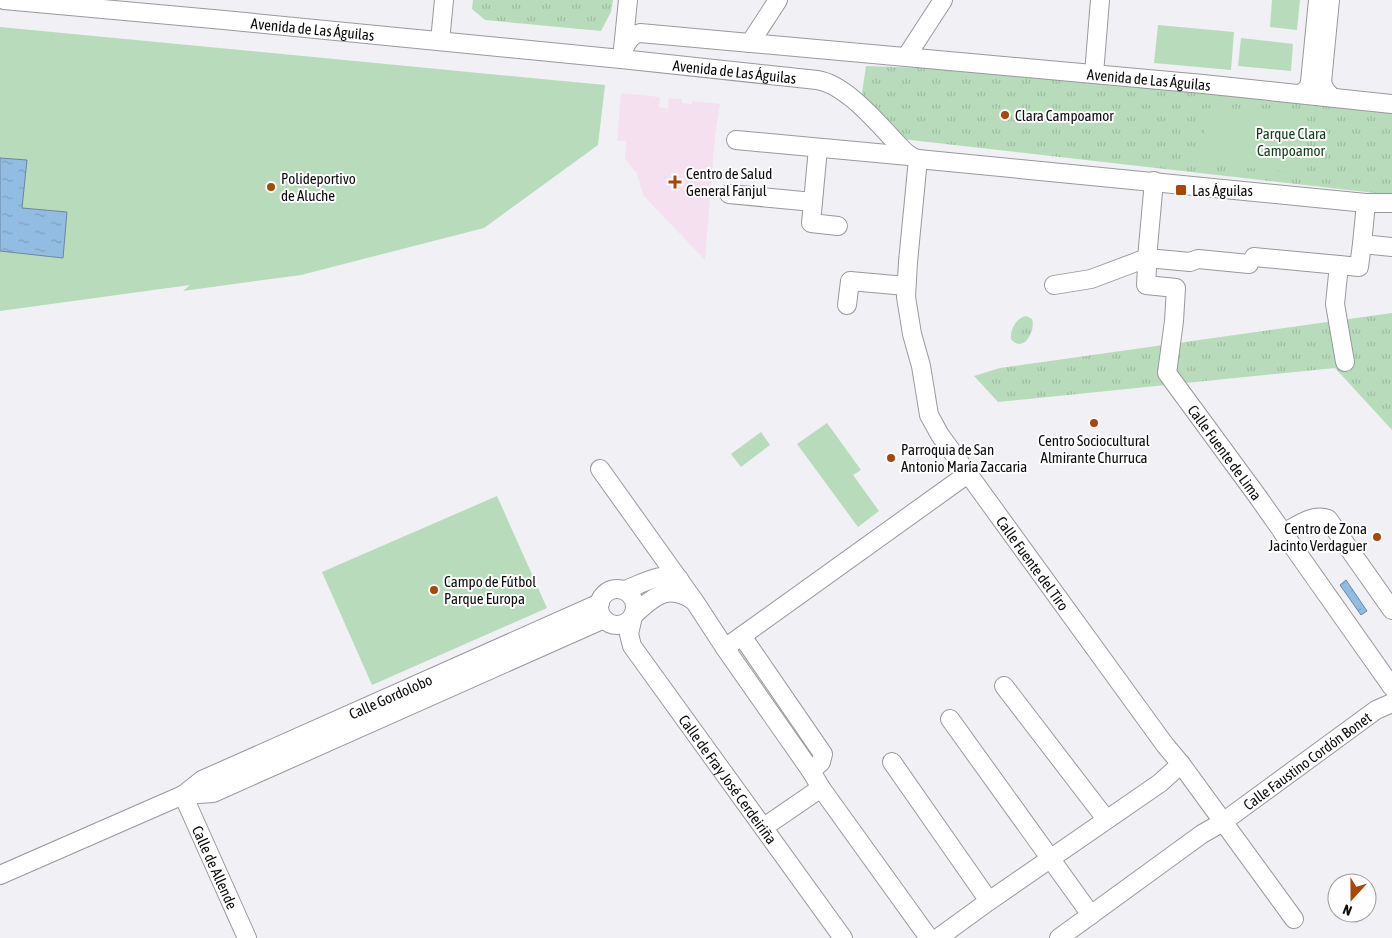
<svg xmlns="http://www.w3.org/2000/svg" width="1392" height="938" font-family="'Asap Condensed',sans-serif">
<defs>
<pattern id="grass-tufts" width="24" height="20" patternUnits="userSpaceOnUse" patternTransform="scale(1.25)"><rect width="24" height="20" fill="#b8dcbb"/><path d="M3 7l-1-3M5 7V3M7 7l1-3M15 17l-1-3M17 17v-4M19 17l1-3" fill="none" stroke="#9dbca0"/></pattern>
<pattern id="water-ripples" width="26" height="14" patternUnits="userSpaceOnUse" patternTransform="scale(1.25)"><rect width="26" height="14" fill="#93bce2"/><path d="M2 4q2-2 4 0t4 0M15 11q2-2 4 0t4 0" fill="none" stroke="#7ea0c1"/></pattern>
</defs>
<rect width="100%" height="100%" fill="#f0f0f5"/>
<!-- medical -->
<polygon fill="#f5e0ef" points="621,93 660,97 659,107 668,109 669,98 682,99 682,103 692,104 692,101 720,104 715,136 705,260 644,196 636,172 625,159 626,141 617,141"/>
<!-- grass -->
<g fill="url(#grass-tufts)">
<polygon points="473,0 613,0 611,12 601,31 485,20 472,9"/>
<polygon points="866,66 953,69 1296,100 1392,113 1392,195 902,139 861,99"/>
<polygon points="1392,313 1392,430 1335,368 998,402 974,376 1000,368"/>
<path d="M1026 316 1032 319C1036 331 1023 354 1011 339 1010 330 1016 318 1026 316Z"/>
</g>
<!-- pitch -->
<g fill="#b8dcbb">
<polygon points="1272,0 1300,0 1297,30 1270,27"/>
<polygon points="1158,25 1234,32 1231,70 1154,63"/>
<polygon points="0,27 605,85 598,145 484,228 301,275 183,291 190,285 0,311"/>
<polygon points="1241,38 1293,44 1291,71 1238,66"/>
<polygon points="1206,108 1298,117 1293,172 1201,163"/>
<polygon points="827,423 861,470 853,475 879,511 858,527 797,444"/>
<polygon points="761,432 770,445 741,467 731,454"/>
<polygon points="497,496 547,608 372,685 322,572"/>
</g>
<!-- water -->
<g fill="url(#water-ripples)" stroke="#6a87a2">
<polygon points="0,158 27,160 22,208 67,212 63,258 0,251"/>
<polygon points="1346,580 1367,611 1361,615 1340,585"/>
</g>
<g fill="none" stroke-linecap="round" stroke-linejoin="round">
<defs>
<g id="minor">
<path id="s1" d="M4 0 224 20 621 59 817 80C844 84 873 118 891 137 900 146 906 156 918 159L1366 203H1392"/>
<polyline points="1330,0 1322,82 1325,90 1331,96"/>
<polyline points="440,41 444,0"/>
<polyline points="750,43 778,0"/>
<polyline points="623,49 628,0"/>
<polyline points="906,57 943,0"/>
<path id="s2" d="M621 59C623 48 629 35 640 33L1203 84 1392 104"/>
<polyline points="1094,74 1100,0"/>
<polyline points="1302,93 1308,88 1310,82 1318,0"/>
<polyline points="736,140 909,156"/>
<path id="s3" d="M918 159 908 262 906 297 912 334 921 366 929 415 940 435 1165 745 1181 764 1294 919"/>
<polyline points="729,194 813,202 818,148"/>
<polyline points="813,202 811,223 838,226"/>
<polyline points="1366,203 1362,244 1392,247"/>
<polyline points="1254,257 1339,265 1335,304 1345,362"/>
<polyline points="1147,258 1154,181"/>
<polyline points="1339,265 1359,267 1362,244"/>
<path id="s4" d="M1147 267 1146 285 1176 288 1174 321 1167 373 1258 497 1392 687"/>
<polyline points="1054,285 1091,279 1147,258 1190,262 1198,259 1249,264"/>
<polyline points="847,305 850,281 906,286"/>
<polyline points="600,469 695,602 725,648 969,473"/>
<path d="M1283 533C1297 526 1313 513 1328 519L1392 610"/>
<circle cx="617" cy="607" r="18"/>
<path d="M625 590C642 584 661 571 679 579"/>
<path d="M634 615C654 596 669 583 694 601"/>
<path id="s5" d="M633 616 629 634 632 646 843 938"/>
<polyline points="742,636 823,754 821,762 811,771"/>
<polyline points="725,648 811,771 821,788 929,938"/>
<polyline points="1004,686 1106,819"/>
<polyline points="950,719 1091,915"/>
<polyline points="892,762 989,901"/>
<polyline points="183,795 213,793 604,619"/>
<path id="s6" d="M183 795 247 938"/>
<polyline points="764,827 821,788"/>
<path id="s7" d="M0 875 183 795 202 780 600 603"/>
<polyline points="938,938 989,901 1160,783 1181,764"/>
<path id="s8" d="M1059 938 1202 834 1223 822 1376 710 1392 703"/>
</g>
</defs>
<!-- minor casing -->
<use href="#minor" stroke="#99999d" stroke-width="20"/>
<!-- minor -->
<use href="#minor" stroke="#fff" stroke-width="18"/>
</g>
<!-- markers -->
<g fill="#a9470a" stroke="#fefeff" stroke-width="2">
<circle cx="1005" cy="115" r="5"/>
<path d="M672.5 174.5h5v5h5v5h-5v5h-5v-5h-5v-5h5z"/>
<circle cx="271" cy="187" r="5"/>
<rect x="1175" y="184" width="12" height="12" rx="2.5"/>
<circle cx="1094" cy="423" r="5"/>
<circle cx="891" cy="458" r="5"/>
<circle cx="1377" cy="537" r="5"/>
<circle cx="434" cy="590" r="5"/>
</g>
<g text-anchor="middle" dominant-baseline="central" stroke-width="4" stroke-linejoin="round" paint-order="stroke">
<!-- street labels -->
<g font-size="15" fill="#0c0c0d" stroke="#fefeff">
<text stroke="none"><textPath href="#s1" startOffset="310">Avenida de Las Águilas</textPath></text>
<text stroke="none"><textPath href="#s1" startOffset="734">Avenida de Las Águilas</textPath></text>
<text stroke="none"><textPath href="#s2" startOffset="545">Avenida de Las Águilas</textPath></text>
<text stroke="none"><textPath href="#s4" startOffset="232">Calle Fuente de Lima</textPath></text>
<text stroke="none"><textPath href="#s3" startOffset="440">Calle Fuente del Tiro</textPath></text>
<text stroke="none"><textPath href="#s7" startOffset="430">Calle Gordolobo</textPath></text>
<text stroke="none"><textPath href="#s8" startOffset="305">Calle Faustino Cordón Bonet</textPath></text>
<text stroke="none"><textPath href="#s5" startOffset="195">Calle de Fray José Cerdeiriña</textPath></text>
<text stroke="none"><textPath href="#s6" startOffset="79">Calle de Allende</textPath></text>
</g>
<!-- poi labels -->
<g font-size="15" fill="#0c0c0d" stroke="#fefeff" text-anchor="start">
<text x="1015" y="115">Clara Campoamor</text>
<text x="686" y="173">Centro de Salud<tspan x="686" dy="17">General Fanjul</tspan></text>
<text x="281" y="178">Polideportivo<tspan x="281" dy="17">de Aluche</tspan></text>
<text x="1192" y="190">Las Águilas</text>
<text x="1094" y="440" text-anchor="middle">Centro Sociocultural<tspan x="1094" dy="17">Almirante Churruca</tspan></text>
<text x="901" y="449">Parroquia de San<tspan x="901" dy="17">Antonio María Zaccaria</tspan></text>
<text x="1367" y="528" text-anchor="end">Centro de Zona<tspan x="1367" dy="17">Jacinto Verdaguer</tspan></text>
<text x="444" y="581">Campo de Fútbol<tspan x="444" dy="17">Parque Europa</tspan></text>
</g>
<!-- park labels -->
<g font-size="15" fill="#0f3d18" stroke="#fefeff">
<text x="1291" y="133">Parque Clara<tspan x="1291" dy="17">Campoamor</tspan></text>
</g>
</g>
<!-- north arrow -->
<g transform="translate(1352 898) rotate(201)"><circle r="24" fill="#fefeff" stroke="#9d9d9e"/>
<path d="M0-4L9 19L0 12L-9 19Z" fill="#a9470a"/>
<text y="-8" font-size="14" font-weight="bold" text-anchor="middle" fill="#0c0c0d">N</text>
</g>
</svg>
